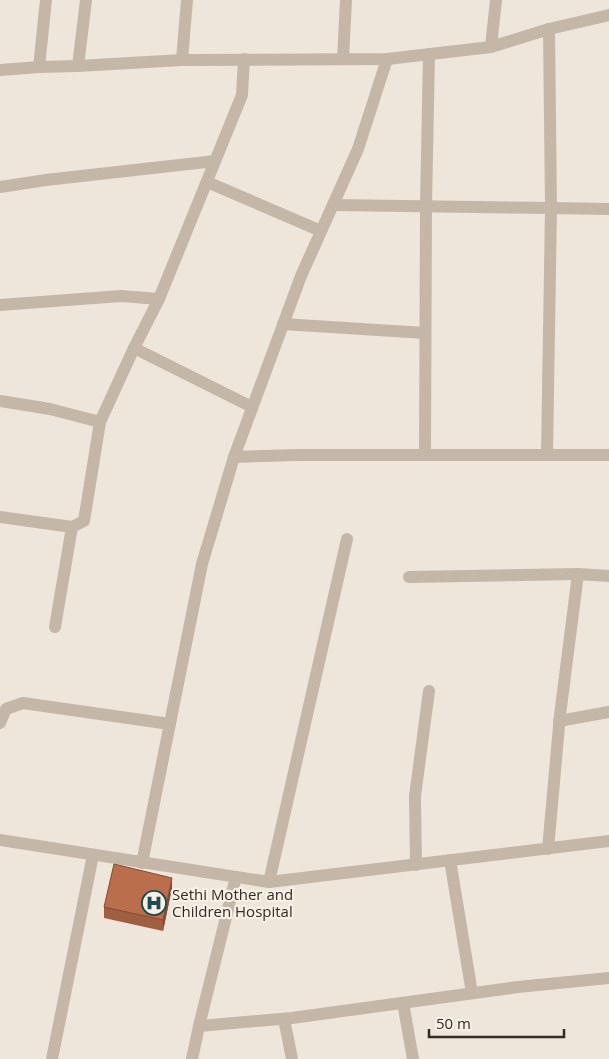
<svg xmlns="http://www.w3.org/2000/svg" width="609" height="1059" font-family="'Open Sans',sans-serif">
<rect width="100%" height="100%" fill="#eee6da"/>
<g fill="none" stroke-linecap="round" stroke-linejoin="round">
<!-- minor -->
<g stroke="#c5b7a7" stroke-width="12">
<polyline points="491,47 496,0"/>
<polyline points="343,59 346,0"/>
<polyline points="182,60 187,0"/>
<polyline points="78,66 86,0"/>
<polyline points="39,67 46,0"/>
<polyline points="0,70 39,67 78,66 182,60 387,59 491,47 549,29 609,15"/>
<polyline points="207,182 321,231"/>
<polyline points="0,187 46,180 215,161"/>
<polyline points="333,205 551,208 549,29"/>
<polyline points="0,305 121,296 159,299"/>
<polyline points="283,324 425,333"/>
<polyline points="134,348 252,407"/>
<polyline points="0,401 50,409 100,422"/>
<polyline points="425,455 426,206 429,54"/>
<polyline points="547,455 551,208 609,209"/>
<polyline points="234,457 297,455 609,455"/>
<polyline points="0,517 72,527 84,521 100,422 134,348 159,299 242,95 244,59"/>
<polyline points="409,577 578,574"/>
<polyline points="55,627 72,527"/>
<polyline points="559,721 609,712"/>
<polyline points="0,723 6,709 23,703 170,724"/>
<polyline points="0,840 269,882 609,841"/>
<polyline points="548,849 560,715 578,574 609,576"/>
<polyline points="450,860 472,993"/>
<polyline points="142,863 202,564 234,457 301,276 358,149 387,59"/>
<polyline points="416,865 415,796 429,691"/>
<polyline points="236,877 199,1026 292,1018 518,987 609,978"/>
<polyline points="269,882 347,539"/>
<polyline points="403,1003 413,1059"/>
<polyline points="284,1019 292,1059"/>
<polyline points="52,1059 93,855"/>
<polyline points="192,1059 199,1026"/>
</g>
</g>
<!-- wall -->
<polygon fill="#a05f41" points="172,888 163,931 104,918 104,907"/>
<!-- shaded-wall -->
<polygon fill="#824d35" points="172,878 172,888 163,931 163,920"/>
<!-- building -->
<polygon fill="#ba6e4c" stroke="#824d35" points="114,864 172,878 163,920 104,907"/>
<!-- icons -->
<defs>
<symbol id="hospital-ring" viewBox="-11 -11 22 22"><circle r="9.5" fill="#f7f0e5" stroke="#214a50" stroke-width="1.5"/><path d="M-5-5h3v3.5h4V-5h3V5h-3V1.5h-4V5h-3Z" fill="#214a50"/></symbol>
</defs>
<g fill-rule="evenodd">
<use href="#hospital-ring" x="140" y="889" width="28" height="28"/>
</g>
<g text-anchor="middle" dominant-baseline="central" stroke-width="4.5" stroke-linejoin="round" paint-order="stroke">
<!-- poi labels -->
<g font-size="15" fill="#322b27" stroke="#f7f0e5" text-anchor="start">
<text x="172" y="894">Sethi Mother and<tspan x="172" dy="17">Children Hospital</tspan></text>
</g>
</g>
<!-- scale -->
<path d="M429 1029v8h135v-8" fill="none" stroke="#322b27" stroke-width="2.5"/>
<text x="436" y="1029" font-size="15" fill="#322b27" stroke="#f7f0e5" stroke-width="4" paint-order="stroke">50 m</text>
</svg>
